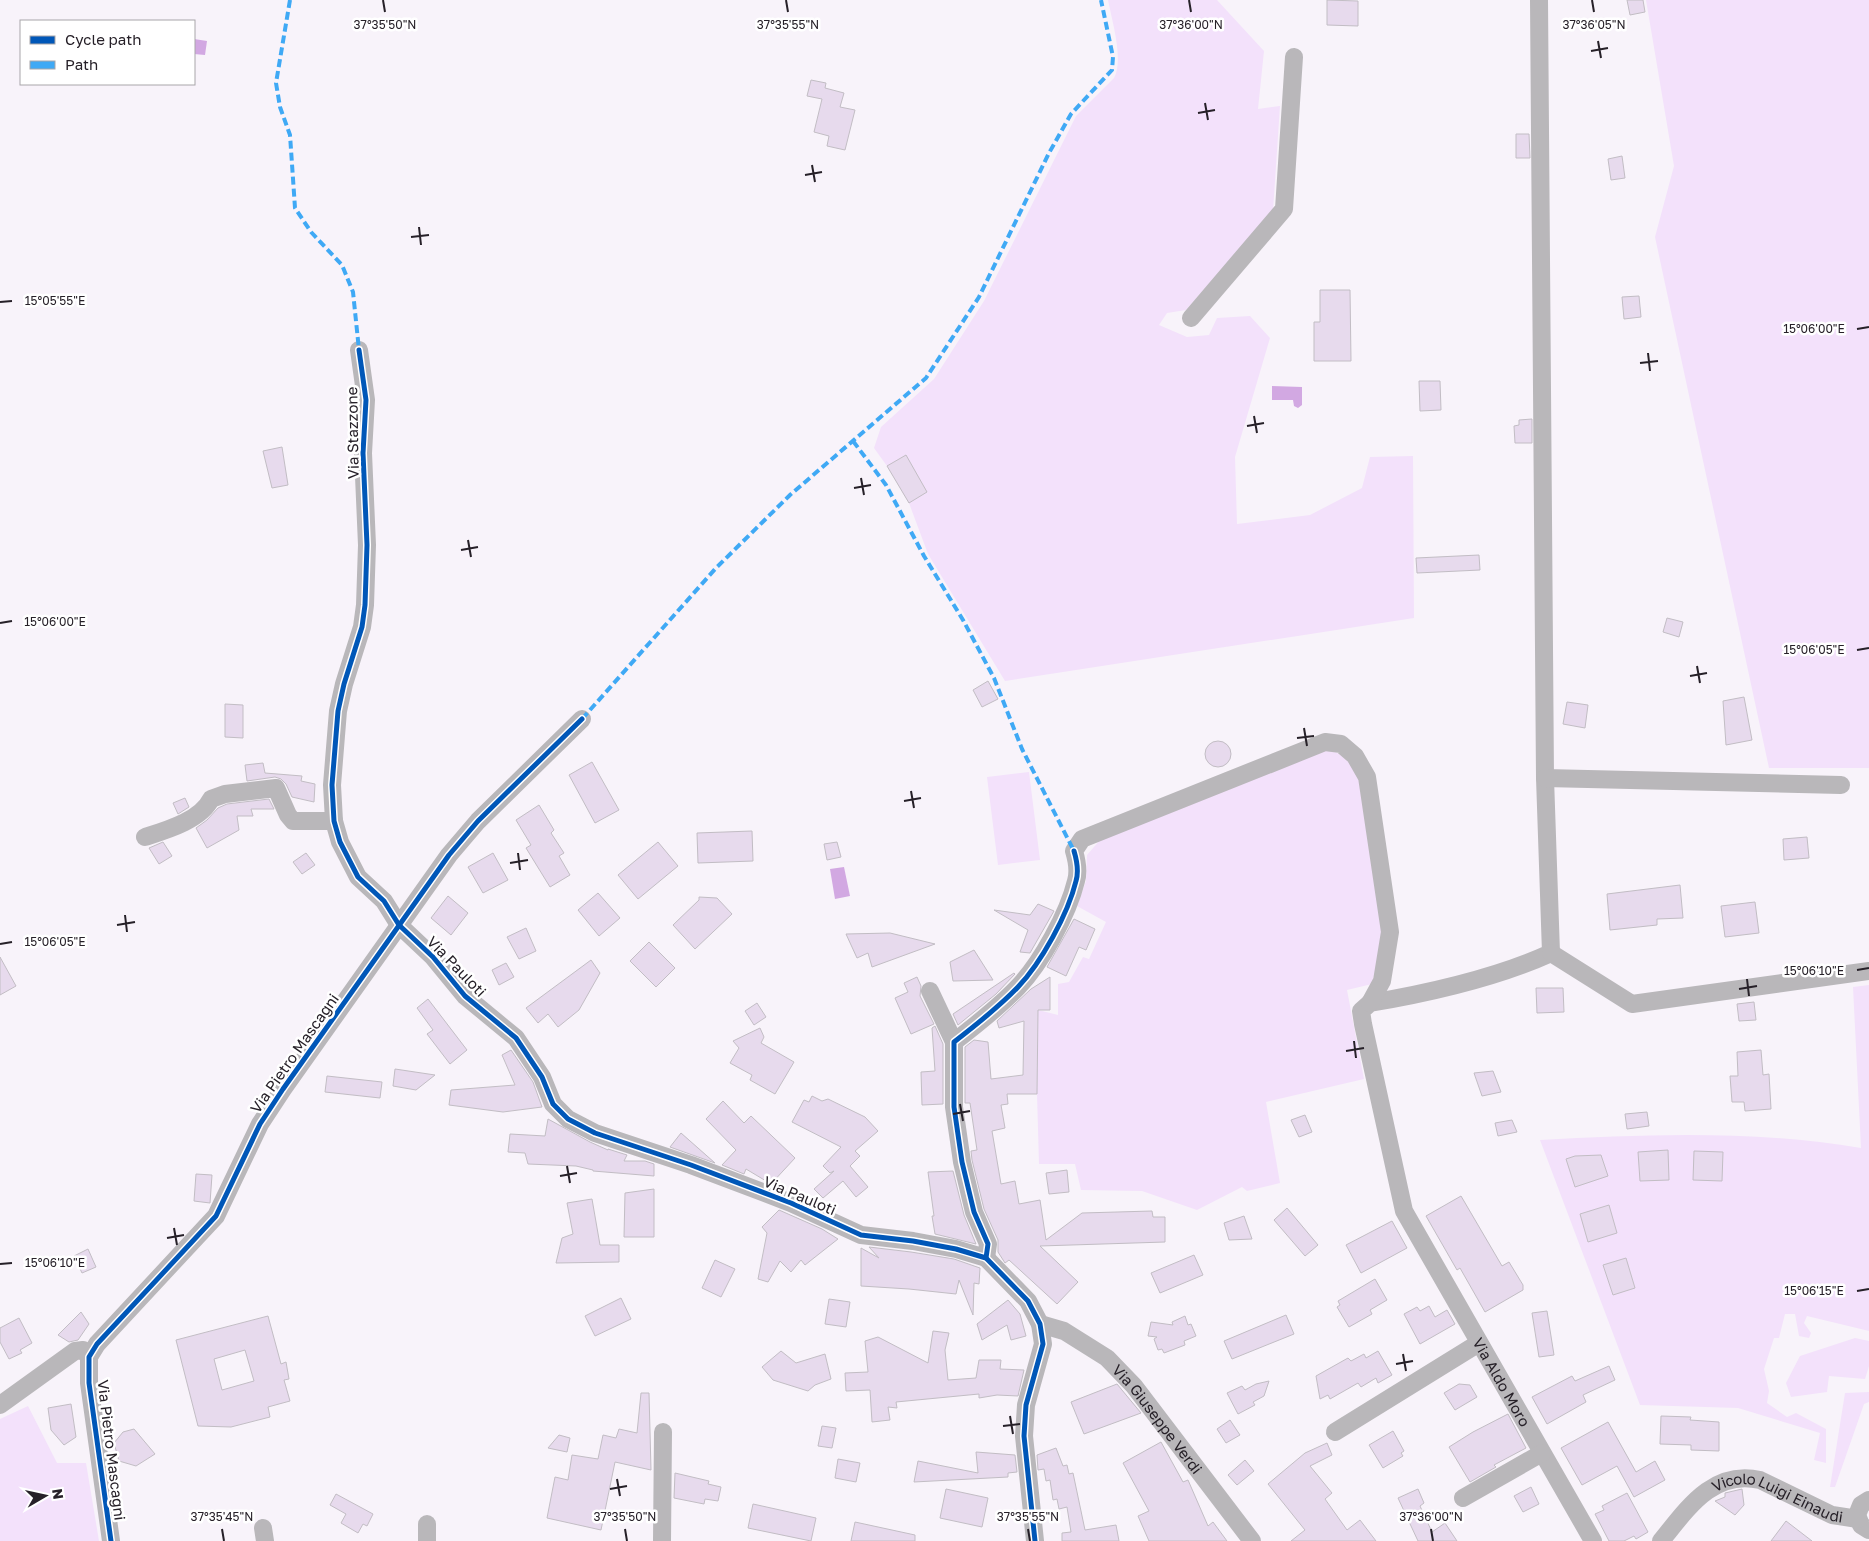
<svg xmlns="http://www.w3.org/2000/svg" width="1869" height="1541" font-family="'Golos Text',sans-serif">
<rect width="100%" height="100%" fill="#f8f3fa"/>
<!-- green -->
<g fill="#f3e1fb">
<path d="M1108 0H1217L1264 51 1258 109 1280 106 1273 211 1186 310 1167 313 1159 325 1187 337 1209 335 1217 318 1250 316 1270 338 1235 457 1237 524 1310 515 1362 488 1370 457 1413 456 1414 618 1005 681 928 554 909 503 887 466 874 448 881 427 934 379 984 301 1076 116 1114 78C1124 60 1112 21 1108 0Z"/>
<polygon points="1646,0 1869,0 1869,768 1769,768 1655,237 1674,166"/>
<path d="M1328 749C1343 754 1350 762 1358 775L1383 930 1382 944 1372 984 1347 990 1364 1079 1266 1102 1280 1183 1247 1191 1242 1187 1197 1210 1142 1191 1081 1190 1075 1164H1039L1037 1094 1038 1010 1058 1015V984L1069 982 1083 957 1089 959 1106 922 1077 906 1086 881 1087 855 1100 840Z"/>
<polygon points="1029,772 1040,860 998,865 987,777"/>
<path d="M1869 985V1331L1807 1316 1804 1323 1811 1333 1809 1338 1799 1336 1795 1314H1785L1779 1338H1774L1764 1369 1769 1391 1767 1403 1787 1417 1796 1413 1826 1429V1463L1814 1460 1820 1433 1738 1408 1640 1405 1540 1140C1647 1134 1756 1130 1861 1148L1853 987Z"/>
<polygon points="1855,1338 1869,1341 1869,1366 1865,1379 1829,1376 1827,1392 1791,1397 1786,1383 1800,1356"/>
<polygon points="1869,1392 1869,1402 1864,1404 1835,1487 1830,1487 1845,1393"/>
<polygon points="28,1406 57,1463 86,1463 99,1541 0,1541 0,1419"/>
</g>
<!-- water -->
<g fill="#d2a8e2">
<polygon points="194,39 207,41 205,55 194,54"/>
<polygon points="1272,386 1302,387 1302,405 1298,408 1294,406 1293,400 1272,400"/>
<polygon points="844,867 850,896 835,899 830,869"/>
</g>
<!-- building -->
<g fill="#e7daed" stroke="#c2bdc4" fill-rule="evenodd">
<polygon points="1327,0 1358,1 1358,26 1327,25"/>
<polygon points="1627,0 1643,0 1645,12 1630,15"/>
<polygon points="811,80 826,83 825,88 844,93 840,107 855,110 845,150 827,146 829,136 814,132 822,99 807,96"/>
<polygon points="1516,134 1529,134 1530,158 1516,158"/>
<polygon points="1622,156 1625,178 1611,180 1608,159"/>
<polygon points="1320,290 1350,290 1351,361 1314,361 1314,322 1320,322"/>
<polygon points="1639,296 1641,317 1624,319 1622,297"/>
<polygon points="1419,381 1440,381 1441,410 1420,411"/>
<polygon points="1532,419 1532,443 1515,443 1514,426 1519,425 1519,420"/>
<polygon points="282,447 288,485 272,488 263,451"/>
<polygon points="906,455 927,492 909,503 887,466"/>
<polygon points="1479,555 1480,570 1417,573 1416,558"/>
<polygon points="1667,618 1683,622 1679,637 1663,632"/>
<polygon points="988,681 998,699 982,707 973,690"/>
<polygon points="1744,697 1752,740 1726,745 1723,701"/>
<polygon points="1567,702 1588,705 1585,728 1563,724"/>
<polygon points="225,704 243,705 243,738 225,737"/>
<circle cx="1218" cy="754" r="13"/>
<polygon points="592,762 619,810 595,823 569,775"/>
<polygon points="263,763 265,773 302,776 301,781 315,784 314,802 292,797 286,784 281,779 275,777 247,781 245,765"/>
<polygon points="185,798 189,807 178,814 173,803"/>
<polygon points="269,799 274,809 251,809 253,816 237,816 239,830 207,848 196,828 207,820 218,808 227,804"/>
<polygon points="539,805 554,830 551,833 564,853 559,856 570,875 550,887 526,848 531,845 516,820"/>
<polygon points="752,831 753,861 698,863 697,833"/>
<polygon points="1807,837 1809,858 1784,860 1783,839"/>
<polygon points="163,842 172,856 159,864 149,848"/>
<polygon points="658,842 678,866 638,899 618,875"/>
<polygon points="837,842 841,857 827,860 824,844"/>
<polygon points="306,853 315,865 302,874 293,862"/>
<polygon points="493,853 508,880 483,893 468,867"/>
<polygon points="1680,885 1683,918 1657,919 1657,925 1610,930 1607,894"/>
<polygon points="598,893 620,918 599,936 578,910"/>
<polygon points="448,896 468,913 451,935 431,918"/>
<polygon points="699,897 717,898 732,914 695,949 673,925 699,900"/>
<polygon points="1755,902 1759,933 1725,937 1721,906"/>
<polygon points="1038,904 1054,911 1030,953 1020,952 1028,930 994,910 1030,915"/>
<polygon points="1074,919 1095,929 1086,950 1079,947 1066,976 1047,967"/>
<polygon points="526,928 536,951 519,959 507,937"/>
<polygon points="890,933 935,944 872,967 868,953 857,958 846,934"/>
<polygon points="649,942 675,968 656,987 630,961"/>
<polygon points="974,950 993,980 953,981 950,962"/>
<polygon points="0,957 16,986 0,995"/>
<polygon points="591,960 600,973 579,1010 558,1027 548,1014 538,1023 526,1008"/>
<polygon points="506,963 514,977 499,985 492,970"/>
<polygon points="1014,973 1015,974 996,994 958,1025 953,1014"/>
<polygon points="917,977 921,986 920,996 934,1024 911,1034 895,998 908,992 904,983"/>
<polygon points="1050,977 1050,1010 1038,1010 1037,1094 1007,1094 1008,1104 1001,1105 1005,1128 992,1131 1001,1184 1015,1181 1019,1204 1040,1200 1046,1240 1082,1213 1152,1211 1153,1217 1165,1217 1165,1242 1040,1246 1078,1282 1057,1304 1009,1260 1005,1263 998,1252 998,1240 984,1209 972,1160 971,1151 977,1150 970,1103 965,1103 965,1047 974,1040 988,1042 991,1079 1023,1075 1024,1021 999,1028 997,1021 1031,989"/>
<polygon points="1536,988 1563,988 1564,1012 1537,1013"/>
<polygon points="428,999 467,1050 450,1064 427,1034 433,1030 417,1008"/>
<polygon points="1754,1002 1756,1020 1739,1021 1737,1004"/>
<polygon points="757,1003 766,1017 754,1025 745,1011"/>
<polygon points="935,1026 943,1044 943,1104 922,1105 921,1072 935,1071 932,1028"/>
<polygon points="760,1028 764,1037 761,1043 794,1062 775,1094 750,1080 752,1075 730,1063 739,1048 733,1041"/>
<polygon points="511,1050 533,1082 542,1107 503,1112 449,1105 451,1090 515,1085 502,1055"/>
<polygon points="1761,1050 1763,1075 1769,1074 1771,1109 1745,1111 1744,1102 1732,1102 1730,1076 1738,1076 1737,1052"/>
<polygon points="395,1069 435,1075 416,1090 393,1086"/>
<polygon points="1493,1071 1501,1092 1482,1096 1474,1073"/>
<polygon points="327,1076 382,1082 380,1098 325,1092"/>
<polygon points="812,1096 822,1101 828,1099 865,1117 878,1131 855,1151 860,1156 850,1166 868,1187 856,1197 843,1181 823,1198 814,1189 834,1171 830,1173 823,1166 841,1147 792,1122 804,1100 809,1102"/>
<polygon points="723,1101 744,1123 751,1116 795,1158 771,1184 746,1169 744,1174 722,1165 736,1150 706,1119"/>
<polygon points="1647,1112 1649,1126 1627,1129 1625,1114"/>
<polygon points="1305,1115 1312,1132 1299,1137 1291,1120"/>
<polygon points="548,1119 590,1142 608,1150 608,1149 627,1155 624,1161 645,1161 654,1164 654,1176 593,1171 593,1170 576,1166 528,1164 525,1153 508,1152 510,1134 545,1136"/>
<polygon points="1512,1120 1517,1132 1498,1136 1495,1123"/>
<polygon points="681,1133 715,1163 670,1147"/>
<polygon points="1668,1150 1669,1180 1640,1181 1638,1152"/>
<polygon points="1694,1151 1723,1152 1722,1181 1693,1180"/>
<polygon points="1601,1155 1608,1176 1575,1187 1566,1159 1575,1156"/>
<polygon points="1067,1170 1069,1192 1049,1194 1046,1173"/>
<polygon points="953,1171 964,1215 976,1244 935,1234 932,1216 934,1216 928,1172"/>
<polygon points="196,1174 212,1175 210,1203 194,1201"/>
<polygon points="654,1189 654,1237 624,1237 625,1193"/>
<polygon points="1461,1196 1502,1266 1509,1262 1523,1285 1523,1290 1485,1312 1460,1268 1457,1270 1426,1216"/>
<polygon points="592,1199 600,1245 619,1245 619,1262 556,1263 562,1238 573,1234 567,1203"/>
<polygon points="1609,1205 1617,1233 1588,1242 1580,1214"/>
<polygon points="1287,1208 1318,1245 1305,1256 1274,1220"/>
<polygon points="779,1210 822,1229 838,1239 805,1265 801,1260 791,1272 780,1261 768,1282 758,1279 767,1233 762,1227"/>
<polygon points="1244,1216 1252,1239 1229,1240 1224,1223"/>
<polygon points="1392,1221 1407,1248 1361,1273 1346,1245"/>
<polygon points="869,1247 911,1252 954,1259 980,1268 979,1284 974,1283 973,1315 959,1280 956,1294 909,1289 861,1286 861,1248 879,1258"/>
<polygon points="88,1249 96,1267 82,1273 74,1256"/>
<polygon points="1194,1255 1203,1275 1160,1293 1151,1273"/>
<polygon points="1626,1258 1635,1288 1613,1295 1603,1265"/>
<polygon points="715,1260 735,1269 721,1297 702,1288"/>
<polygon points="1375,1279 1387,1300 1370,1310 1372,1314 1349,1327 1337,1307 1340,1305 1338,1301"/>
<polygon points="621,1298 631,1319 595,1336 585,1316"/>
<polygon points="829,1299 850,1302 846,1327 825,1324"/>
<polygon points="1008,1300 1020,1314 1026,1336 1011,1340 1007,1325 982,1340 977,1324"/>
<polygon points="1429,1306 1435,1317 1447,1310 1455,1324 1420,1344 1404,1314 1417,1307 1420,1311"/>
<polygon points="1547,1311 1554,1355 1539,1357 1532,1313"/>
<polygon points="81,1312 89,1324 78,1340 69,1342 58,1335"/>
<polygon points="1286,1315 1294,1334 1232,1359 1224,1341"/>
<path d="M268 1316 281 1364 286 1362 289 1379 284 1380 290 1401 268 1407 270 1417 231 1427 198 1426 176 1340ZM245 1350 254 1381 222 1390 214 1359Z"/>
<polygon points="1185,1316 1188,1325 1191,1324 1196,1336 1184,1341 1185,1345 1164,1353 1162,1349 1158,1350 1154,1339 1157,1337 1148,1336 1151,1322 1173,1325 1172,1322"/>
<polygon points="19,1318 32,1343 20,1350 22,1353 9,1359 0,1342 0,1328"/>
<polygon points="933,1331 949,1333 945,1350 948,1380 976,1378 979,1360 1001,1360 1000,1369 1024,1370 1018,1396 997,1395 979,1398 979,1394 896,1402 897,1408 888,1407 890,1420 872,1422 870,1390 846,1391 845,1373 868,1372 865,1341 878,1337 928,1363"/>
<polygon points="781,1351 796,1363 825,1354 831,1379 815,1385 808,1391 773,1380 762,1367"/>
<polygon points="1378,1351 1392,1375 1378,1383 1376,1378 1361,1387 1358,1383 1330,1399 1328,1395 1320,1399 1316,1376 1348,1358 1351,1361 1364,1354 1366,1358"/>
<polygon points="1609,1366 1615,1380 1583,1395 1586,1402 1547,1424 1532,1397 1572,1376 1575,1381"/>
<polygon points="1269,1381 1264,1396 1253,1402 1255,1405 1238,1414 1227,1393 1242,1386 1245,1390 1256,1384"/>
<polygon points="1117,1384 1141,1413 1084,1434 1071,1402"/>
<polygon points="1459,1384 1470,1385 1477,1397 1455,1410 1444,1393"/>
<polygon points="641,1393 649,1393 651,1470 615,1462 601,1530 547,1518 555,1477 568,1480 572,1455 598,1459 603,1435 616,1438 619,1429 637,1433"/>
<polygon points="71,1404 76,1437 64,1445 51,1430 48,1408"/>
<polygon points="1508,1414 1526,1448 1494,1465 1496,1467 1470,1482 1449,1447 1473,1432"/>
<polygon points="1661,1416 1691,1417 1690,1420 1719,1422 1719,1451 1691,1450 1691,1445 1660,1444"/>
<polygon points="1230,1420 1240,1435 1226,1443 1217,1429"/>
<polygon points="1608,1422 1636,1472 1655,1461 1665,1480 1634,1497 1617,1466 1582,1485 1561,1448"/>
<polygon points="822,1426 836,1428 832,1448 818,1446"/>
<polygon points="134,1429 155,1454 136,1466 119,1461 114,1443 123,1432"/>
<polygon points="1393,1431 1404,1451 1401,1453 1403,1456 1383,1468 1369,1445"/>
<polygon points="559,1435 570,1438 567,1452 548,1448"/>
<polygon points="1161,1442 1183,1482 1188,1480 1208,1526 1213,1522 1227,1541 1149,1541 1138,1516 1149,1511 1123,1463"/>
<polygon points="1327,1443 1332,1455 1310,1466 1332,1493 1325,1499 1347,1530 1360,1520 1376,1541 1291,1541 1305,1530 1268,1484 1305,1453"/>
<polygon points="1056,1448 1063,1466 1067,1465 1069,1474 1073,1473 1085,1530 1116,1525 1119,1541 1062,1541 1062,1533 1071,1532 1067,1507 1059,1509 1057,1499 1053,1500 1050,1480 1046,1481 1044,1469 1038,1470 1037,1455"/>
<polygon points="976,1452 1015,1455 1017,1472 1008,1473 1008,1477 914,1482 918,1461 978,1473"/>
<polygon points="838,1459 860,1463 856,1482 835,1478"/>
<polygon points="1245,1460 1254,1471 1237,1485 1228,1475"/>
<polygon points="675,1473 709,1481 708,1484 721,1487 718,1501 705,1499 704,1504 674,1498"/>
<polygon points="1531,1487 1539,1504 1523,1512 1514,1496"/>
<polygon points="946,1489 988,1498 982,1527 940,1518"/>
<polygon points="1418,1489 1424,1503 1420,1506 1432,1532 1445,1523 1457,1541 1418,1541 1398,1498"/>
<polygon points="1742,1489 1744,1505 1735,1515 1715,1501 1725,1497 1725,1493"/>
<polygon points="1627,1493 1648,1532 1636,1539 1634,1536 1624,1541 1609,1541 1595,1514 1604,1510 1602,1506"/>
<polygon points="336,1494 373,1514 367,1526 363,1524 358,1533 341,1523 346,1514 330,1505"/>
<polygon points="753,1504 816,1518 811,1541 748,1528"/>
<polygon points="1786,1521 1812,1541 1771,1541"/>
<polygon points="855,1522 915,1535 915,1541 851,1541"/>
</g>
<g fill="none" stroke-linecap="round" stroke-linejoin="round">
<!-- minor -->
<g stroke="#b9b7ba" stroke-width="18">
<path id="s1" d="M1539 0 1545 778 1551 953C1496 978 1429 993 1370 1003L1361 1011 1363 1024 1404 1211 1593 1541"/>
<polyline points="1191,318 1284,209 1294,57"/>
<polyline points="359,350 366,400 363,453 367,545 365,605 362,627 344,684 338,711 332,785 334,821 340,842 358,877 384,901 399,925 433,957 465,996 516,1038 542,1077 553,1104 568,1119 595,1133 691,1165 791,1203 861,1235 913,1241 956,1249 986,1258 1028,1301 1040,1324 1043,1344 1026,1405 1024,1436 1035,1541"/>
<polyline points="1545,778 1841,785"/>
<path d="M145 837C167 830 201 820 211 799L225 794 276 788 288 815 293 821H334"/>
<polyline points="1551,953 1632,1004 1869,971"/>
<polyline points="930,991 954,1042"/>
<path d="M986 1258 988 1244 974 1212 962 1162 954 1107V1042C976 1025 999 1007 1018 987 1041 963 1068 914 1076 881 1079 871 1077 861 1074 851L1082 839 1325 742 1341 744 1355 756 1367 777 1390 932 1382 981 1370 1003"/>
<path id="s2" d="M1040 1324 1064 1331 1107 1358 1134 1386 1252 1541"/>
<polyline points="0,1405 75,1351 83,1350 89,1357"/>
<polyline points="1335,1432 1479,1343"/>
<polyline points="1463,1498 1542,1453"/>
<polyline points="1869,1500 1861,1505 1857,1515 1861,1525 1869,1530"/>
<polyline points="427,1524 427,1541"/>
<polyline points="263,1528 265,1541"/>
<polyline points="111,1541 89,1383 89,1357 97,1344 216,1216 260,1124 283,1089 449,855 478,821 582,719"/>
<polyline points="662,1541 663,1432"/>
<path id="s3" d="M1661 1541C1687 1509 1713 1469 1760 1480L1832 1515 1858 1519"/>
</g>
<!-- quiet -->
<g stroke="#3fa9f5" stroke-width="4" stroke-dasharray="8 4" stroke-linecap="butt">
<polyline points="290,0 276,83 280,107 290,135 295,208 311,232 342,265 353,292 359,350"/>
<polyline points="853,441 886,485 924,556 963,620 994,678 1022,749 1074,851"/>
<polyline points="582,719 716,568 790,495 926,378 979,297 1049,153 1071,114 1112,70 1113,57 1101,0"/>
</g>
<defs>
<g id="cycleway">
<polyline points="359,350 366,400 363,453 367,545 365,605 362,627 344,684 338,711 332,785 334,821 340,842 358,877 384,901 399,925 433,957 465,996 516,1038 542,1077 553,1104 568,1119 595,1133 691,1165 791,1203 861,1235 913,1241 956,1249 986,1258 1028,1301 1040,1324 1043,1344 1026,1405 1024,1436 1035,1541"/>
<path d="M986 1258 988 1244 974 1212 962 1162 954 1107V1042C976 1025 999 1007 1018 987 1041 963 1068 914 1076 881 1079 871 1077 861 1074 851"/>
<polyline points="111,1541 89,1383 89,1357 97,1344 216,1216 260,1124 283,1089 449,855 478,821 582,719"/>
</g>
</defs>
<!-- cycleway casing -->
<use href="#cycleway" stroke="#fff" stroke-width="8"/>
<!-- cycleway -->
<use href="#cycleway" stroke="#0057b8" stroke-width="5"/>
</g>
<!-- ticks -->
<path fill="none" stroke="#262028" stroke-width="2" d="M383 0 385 12M786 0 788 12M1189 0 1191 12M1592 0 1594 12M1598 41 1601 58M1591 51 1608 48M1205 103 1208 120M1198 113 1215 110M812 165 815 182M805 175 822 172M419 227 421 245M411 237 429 235M0 302 12 301M1857 329 1869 327M1648 353 1650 371M1640 363 1658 361M1254 416 1257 433M1247 426 1264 423M861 478 864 495M854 488 871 485M468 540 471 557M461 550 478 547M0 623 12 621M1857 650 1869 648M1697 666 1700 683M1690 676 1707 673M1304 728 1307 746M1297 738 1314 736M911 791 914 808M904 801 921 798M518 853 520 870M510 863 528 860M125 915 127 932M117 925 135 922M0 944 12 942M1857 970 1869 968M1747 979 1749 996M1739 989 1757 986M1354 1041 1356 1058M1346 1051 1364 1048M960 1104 963 1121M953 1114 970 1111M567 1166 570 1183M560 1176 577 1173M174 1228 177 1245M167 1238 184 1235M0 1264 12 1263M1857 1291 1869 1289M1403 1354 1406 1371M1396 1364 1413 1361M1010 1416 1013 1434M1003 1426 1020 1424M617 1479 620 1496M610 1489 627 1486M222 1529 224 1541M625 1529 627 1541M1028 1529 1030 1541M1431 1529 1433 1541"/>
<g text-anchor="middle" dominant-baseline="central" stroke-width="5" stroke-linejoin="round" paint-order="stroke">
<!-- street labels -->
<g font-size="15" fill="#262028" stroke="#fff">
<text transform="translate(352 433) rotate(-91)">Via Stazzone</text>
<text transform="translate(457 966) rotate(46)">Via Pauloti</text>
<text transform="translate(294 1053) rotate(-55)">Via Pietro Mascagni</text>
<text transform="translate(800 1195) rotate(23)">Via Pauloti</text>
<text stroke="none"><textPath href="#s1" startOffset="1555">Via Aldo Moro</textPath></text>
<text stroke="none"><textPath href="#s2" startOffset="155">Via Giuseppe Verdi</textPath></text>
<text transform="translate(112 1450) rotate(83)">Via Pietro Mascagni</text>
<text stroke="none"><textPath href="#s3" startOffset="145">Vicolo Luigi Einaudi</textPath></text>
</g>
</g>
<g font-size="12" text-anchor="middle" fill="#262028" stroke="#fff" stroke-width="5" stroke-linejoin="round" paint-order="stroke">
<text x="385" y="29">37°35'50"N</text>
<text x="788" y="29">37°35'55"N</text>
<text x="1191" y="29">37°36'00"N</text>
<text x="1594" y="29">37°36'05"N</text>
<text x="55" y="305">15°05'55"E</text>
<text x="1814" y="333">15°06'00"E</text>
<text x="55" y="626">15°06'00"E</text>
<text x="1814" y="654">15°06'05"E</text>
<text x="55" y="946">15°06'05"E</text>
<text x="1814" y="975">15°06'10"E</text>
<text x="55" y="1267">15°06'10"E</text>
<text x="1814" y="1295">15°06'15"E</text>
<text x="222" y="1521">37°35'45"N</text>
<text x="625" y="1521">37°35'50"N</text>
<text x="1028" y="1521">37°35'55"N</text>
<text x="1431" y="1521">37°36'00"N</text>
</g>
<!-- legend -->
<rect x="20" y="20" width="175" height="65" fill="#ffffff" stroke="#a8a6a9"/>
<rect x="30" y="36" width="25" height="8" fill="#0057b8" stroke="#a8a6a9"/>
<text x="65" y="45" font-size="15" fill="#262028">Cycle path</text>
<rect x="30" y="61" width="25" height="8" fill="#3fa9f5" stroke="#a8a6a9"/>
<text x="65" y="70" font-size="15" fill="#262028">Path</text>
<!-- north arrow -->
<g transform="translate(45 1496) rotate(81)" stroke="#ffffff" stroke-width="4" paint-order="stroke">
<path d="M0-4L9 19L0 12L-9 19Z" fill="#262028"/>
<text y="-8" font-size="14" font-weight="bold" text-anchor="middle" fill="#262028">N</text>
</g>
</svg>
